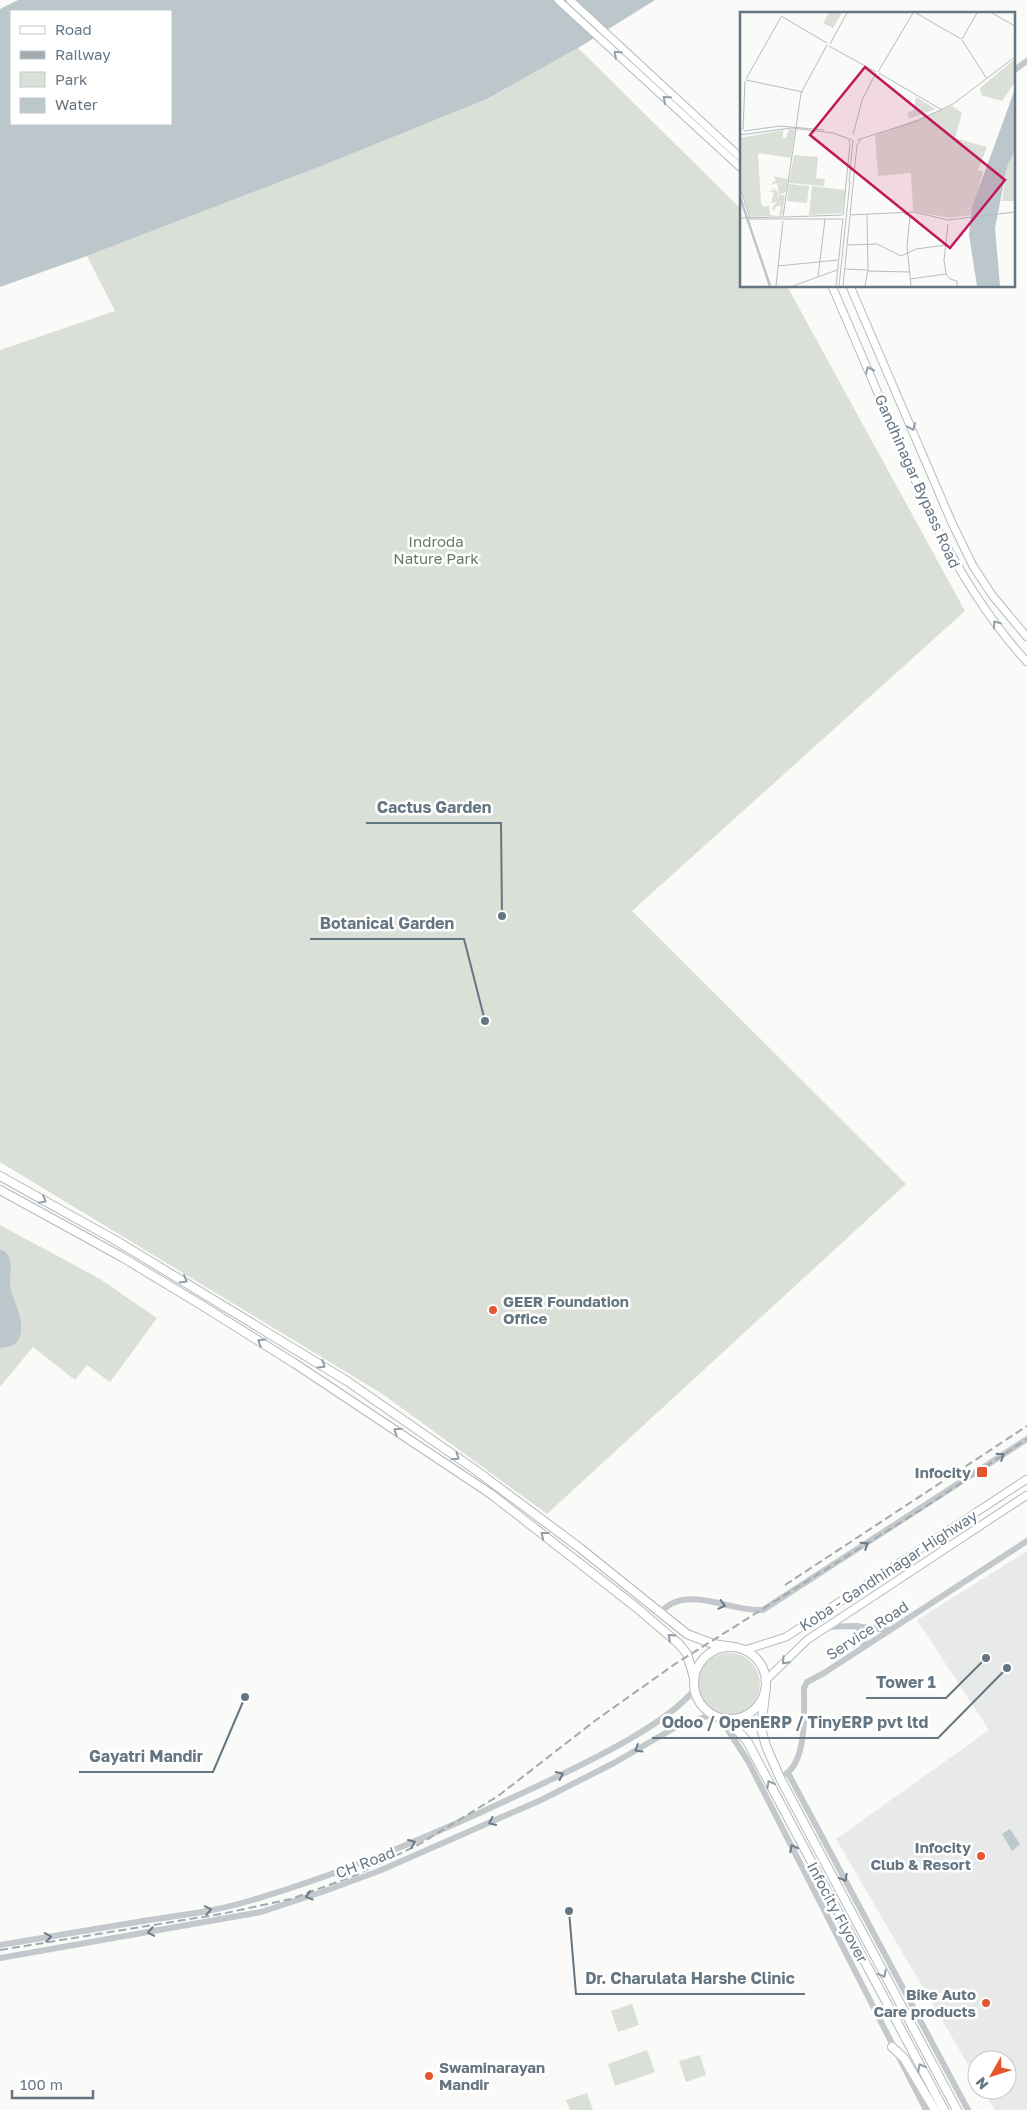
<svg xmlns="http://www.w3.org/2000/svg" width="1027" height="2110" font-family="'Golos Text',sans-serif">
<rect width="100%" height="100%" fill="#fafaf8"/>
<!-- built -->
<polygon fill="#e8e9e9" points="1027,1551 1027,2110 995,2110 983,2090 1007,2090 1007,2060 977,2060 977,2080 836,1839 989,1730 917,1620"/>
<!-- green -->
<g fill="#dadfd7">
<polygon points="578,48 741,209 741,286 787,286 965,611 632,911 906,1184 547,1514 384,1395 0,1162 0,350 115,311 87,256 324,165 487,99"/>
<polygon points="0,1225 100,1279 157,1318 110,1382 87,1365 75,1380 33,1347 0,1387"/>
<circle cx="729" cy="1684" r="31"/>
<polygon points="632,2004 639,2025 618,2032 611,2011"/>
<polygon points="647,2050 655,2072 615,2086 608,2064"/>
<polygon points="700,2055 706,2075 686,2082 679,2061"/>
<polygon points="587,2093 593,2110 570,2110 566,2100"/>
</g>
<!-- water -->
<g fill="#bbc7cb" fill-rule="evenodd">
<path d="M18 0H655L578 48 487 99 324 165 87 256 0 287V9ZM11 11H171V124H11Z"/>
<path d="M0 1249C18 1256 7 1278 11 1291 18 1310 35 1346 0 1348Z"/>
<polygon points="1010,1829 1020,1844 1012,1851 1002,1834"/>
</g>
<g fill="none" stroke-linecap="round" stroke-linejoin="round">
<defs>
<g id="secondary">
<polyline points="558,0 741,168"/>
<polyline points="570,0 741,158"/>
<path d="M832 286 931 517C958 569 987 618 1027 662"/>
<polyline points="850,286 952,523 973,566 992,595 1027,637"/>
<polyline points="745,1650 786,1637 1027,1479"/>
<polyline points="765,1681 807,1640 1027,1495"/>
</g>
<g id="trunk">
<polyline points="0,1176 115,1240 347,1381 474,1469 580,1548 687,1634 713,1644 734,1647"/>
<polyline points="0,1190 122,1257 203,1306 294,1363 491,1494 637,1608 679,1644 687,1654 694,1678"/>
<circle cx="730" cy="1683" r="36"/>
<polyline points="766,1687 761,1728 766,1746 780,1778 957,2110"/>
<polyline points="727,1719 747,1741 944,2110"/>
<polyline points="892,2047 904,2058 935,2110"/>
</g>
</defs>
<!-- secondary casing -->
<use href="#secondary" stroke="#b3babf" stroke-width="9"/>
<!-- trunk casing -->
<use href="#trunk" stroke="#b4b9bd" stroke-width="10"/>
<!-- tertiary -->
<g stroke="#c3c8cc" stroke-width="6">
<polyline points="1013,71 1027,61"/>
<path d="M660 1612C664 1609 668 1605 673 1603 698 1591 736 1612 763 1610L1027 1439"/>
<polyline points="857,1626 865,1638 863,1647"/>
<polyline points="826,1627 853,1626 890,1630"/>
<polyline points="719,1716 748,1761 926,2110"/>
<polyline points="788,1773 968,2110"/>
<path d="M786 1774C807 1759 804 1712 804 1688L807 1682 824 1673 1027 1541"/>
<path d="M0 1945C50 1937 99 1928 149 1920 182 1915 216 1911 249 1901 352 1871 449 1828 546 1782 588 1762 666 1725 695 1689"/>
<polyline points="0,1958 261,1912 322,1892 379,1871 541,1800 614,1763 674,1728 713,1714"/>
</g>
<!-- secondary -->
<use href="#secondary" stroke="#fff" stroke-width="7"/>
<!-- trunk -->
<use href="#trunk" stroke="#fff" stroke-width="8"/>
<!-- rail -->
<g stroke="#a2aab0" stroke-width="2" stroke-dasharray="8 4" stroke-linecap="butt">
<polyline points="785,1585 1027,1426"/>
<polyline points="0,1950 221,1914 291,1899 356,1875 418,1845 498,1796 596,1720 675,1664 922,1509 1027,1439"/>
</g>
</g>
<!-- one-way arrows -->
<defs><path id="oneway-chevron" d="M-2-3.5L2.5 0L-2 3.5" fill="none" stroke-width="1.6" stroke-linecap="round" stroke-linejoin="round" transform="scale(1.25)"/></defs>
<g stroke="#939fa8">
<use href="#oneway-chevron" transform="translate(617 54) rotate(-137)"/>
<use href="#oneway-chevron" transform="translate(666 99) rotate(-139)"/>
<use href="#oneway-chevron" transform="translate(869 370) rotate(-114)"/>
<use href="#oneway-chevron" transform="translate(912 427) rotate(67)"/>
<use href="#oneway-chevron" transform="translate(996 624) rotate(-127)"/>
<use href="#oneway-chevron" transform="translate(43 1200) rotate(29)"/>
<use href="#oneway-chevron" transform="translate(184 1280) rotate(31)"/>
<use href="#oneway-chevron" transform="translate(261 1342) rotate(-148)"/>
<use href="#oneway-chevron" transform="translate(322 1365) rotate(32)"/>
<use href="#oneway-chevron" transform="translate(397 1431) rotate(-146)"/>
<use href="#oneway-chevron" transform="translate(456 1457) rotate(35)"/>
<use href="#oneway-chevron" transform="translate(544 1535) rotate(-142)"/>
<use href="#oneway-chevron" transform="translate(671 1637) rotate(-138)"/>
<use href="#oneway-chevron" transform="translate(785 1661) rotate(134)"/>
<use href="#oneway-chevron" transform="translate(770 1784) rotate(-118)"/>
<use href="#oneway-chevron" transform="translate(883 1974) rotate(62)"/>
<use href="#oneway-chevron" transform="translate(921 2067) rotate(-118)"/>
</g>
<g stroke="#6a7a87">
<use href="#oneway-chevron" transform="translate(1001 1456) rotate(-33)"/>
<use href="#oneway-chevron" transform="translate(865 1545) rotate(-33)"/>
<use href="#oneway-chevron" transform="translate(722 1605) rotate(14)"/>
<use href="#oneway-chevron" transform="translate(638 1749) rotate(149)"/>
<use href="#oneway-chevron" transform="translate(560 1775) rotate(-25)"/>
<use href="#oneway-chevron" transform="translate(492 1822) rotate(156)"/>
<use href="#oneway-chevron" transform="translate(412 1843) rotate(-23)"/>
<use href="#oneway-chevron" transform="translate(793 1848) rotate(-117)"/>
<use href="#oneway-chevron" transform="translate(844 1878) rotate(62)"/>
<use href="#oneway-chevron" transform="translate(309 1896) rotate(163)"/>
<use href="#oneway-chevron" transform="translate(208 1910) rotate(-11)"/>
<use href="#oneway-chevron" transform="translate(151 1932) rotate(170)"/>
<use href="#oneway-chevron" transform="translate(48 1937) rotate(-9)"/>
</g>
<!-- markers -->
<g fill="#e4572e" stroke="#fff" stroke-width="2">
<circle cx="493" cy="1310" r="5"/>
<rect x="976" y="1466" width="12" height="12" rx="2.5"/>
<circle cx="981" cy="1856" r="5"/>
<circle cx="986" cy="2003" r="5"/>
<circle cx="429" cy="2076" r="5"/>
</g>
<g text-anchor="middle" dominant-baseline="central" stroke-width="5" stroke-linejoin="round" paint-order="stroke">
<!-- street labels -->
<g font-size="15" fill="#657683" stroke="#fff">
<text transform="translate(918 481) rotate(66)">Gandhinagar Bypass Road</text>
<text transform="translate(888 1570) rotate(-33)">Koba - Gandhinagar Highway</text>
<text transform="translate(867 1630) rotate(-33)">Service Road</text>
<text transform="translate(365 1862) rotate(-21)">CH Road</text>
<text transform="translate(838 1912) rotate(62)">Infocity Flyover</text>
</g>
<!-- park labels -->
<g font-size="15" fill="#687a64" stroke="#fff">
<text x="436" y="541">Indroda<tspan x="436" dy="17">Nature Park</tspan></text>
</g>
<!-- poi labels -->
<g font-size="15" font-weight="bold" fill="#657683" stroke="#fff" text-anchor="end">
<text x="503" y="1301" text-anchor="start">GEER Foundation<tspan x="503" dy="17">Office</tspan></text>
<text x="971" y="1472">Infocity</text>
<text x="971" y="1847">Infocity<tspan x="971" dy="17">Club &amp; Resort</tspan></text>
<text x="976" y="1994">Bike Auto<tspan x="976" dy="17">Care products</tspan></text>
<text x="439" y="2067" text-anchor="start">Swaminarayan<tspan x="439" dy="17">Mandir</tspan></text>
</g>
</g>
<!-- overview -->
<g transform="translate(740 12)">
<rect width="275" height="275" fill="#fafaf8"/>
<path d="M89 1H102L93 16 83 11ZM275 47V70L262 89 241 83 240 76ZM176 85 196 97 169 107 167 101 174 98ZM212 94 222 101 215 126 247 135 238 158 243 160 231 203 210 206 173 199 171 161 138 164 135 123ZM49 117 55 118 51 146 18 141 21 192 25 195 29 193 30 203 37 204 10 205 0 175V126L43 118V126H46ZM275 138V189H262L267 155ZM54 143 78 145 76 166 85 167 84 174 49 171ZM33 164 48 167 46 180 39 183 37 171 30 173 36 168ZM49 172 69 174 67 191 47 189ZM72 174 105 178 102 201 69 203ZM33 176 38 180V188L39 183H45L42 203 39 204 41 194H36L34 199 32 197 36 190 31 191 34 181 28 179H33Z" fill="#dadfd7"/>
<path d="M275 77V138L267 155 255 216 260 274H237L229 223 232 195Z" fill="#bbc7cb"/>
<path fill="none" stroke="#bbc7cb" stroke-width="2.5" d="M0 185 30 274"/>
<path fill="none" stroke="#b5bdc2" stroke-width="1" d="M176 1 221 27M252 1 275 14M41 4 87 31M222 27 237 1M222 28 247 67M90 32 107 1M89 34 136 60M138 60 173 1M139 61 202 98M6 67 41 5M6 68 63 80M56 116 61 81 87 33M3 118 5 69M4 119 40 114 84 118M0 123 51 116 93 121 112 128M113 123 122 88 136 61M117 128 177 109 213 92 275 45M109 170 113 128M0 176 10 206M164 202 170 203 167 235 171 274M103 203 110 131 108 128M110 203 117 133 121 128M110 203 174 200 208 208 275 200M43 205 56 117M44 205 102 203M0 206 43 205M9 207H102M208 212 204 248 206 262 210 267 217 269V274M108 233 137 232 161 244 176 237 206 233M38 254 98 248M105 257 127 258M127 259 170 260M78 265 85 207M170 267 206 262M36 274 43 209M53 274 97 258M96 274 103 206M99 274 110 169M103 274 110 204M125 274 128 257 127 203"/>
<path fill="#c2185b" fill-opacity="0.15" stroke="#c2185b" stroke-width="2.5" d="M125 55 265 168 210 236 70 123Z"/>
<rect width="275" height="275" fill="none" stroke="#657683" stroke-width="2.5"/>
</g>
<!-- callouts -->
<path fill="none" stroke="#657683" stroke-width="2" d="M502 916L501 823H366M485 1021L464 939H310M986 1658L946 1698H866M1007 1668L938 1738H652M245 1697L213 1772H79M569 1911L576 1994H805"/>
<g fill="#657683" stroke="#fff" stroke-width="2">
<circle cx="502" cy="916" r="5"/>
<circle cx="485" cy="1021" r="5"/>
<circle cx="986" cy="1658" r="5"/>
<circle cx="1007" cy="1668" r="5"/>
<circle cx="245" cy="1697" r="5"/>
<circle cx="569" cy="1911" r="5"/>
</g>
<g font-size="16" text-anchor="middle" font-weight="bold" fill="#657683" stroke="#fff" stroke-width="5" stroke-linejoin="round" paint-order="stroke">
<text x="434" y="813">Cactus Garden</text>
<text x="387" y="929">Botanical Garden</text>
<text x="906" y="1688">Tower 1</text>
<text x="795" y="1728">Odoo / OpenERP / TinyERP pvt ltd</text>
<text x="146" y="1762">Gayatri Mandir</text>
<text x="690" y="1984">Dr. Charulata Harshe Clinic</text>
</g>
<!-- legend -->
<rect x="10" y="10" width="162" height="115" fill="#ffffff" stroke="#c1c8cd"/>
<rect x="20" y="26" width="25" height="8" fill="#ffffff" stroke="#c1c8cd"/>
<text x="55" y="35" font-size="15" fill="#657683">Road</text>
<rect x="20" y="51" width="25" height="8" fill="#a2aab0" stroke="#c1c8cd"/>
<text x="55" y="60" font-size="15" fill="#657683">Railway</text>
<rect x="20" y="72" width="25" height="15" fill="#dadfd7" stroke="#c1c8cd"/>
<text x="55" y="85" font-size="15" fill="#657683">Park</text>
<rect x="20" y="98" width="25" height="15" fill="#bbc7cb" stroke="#c1c8cd"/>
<text x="55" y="110" font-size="15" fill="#657683">Water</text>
<!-- north arrow -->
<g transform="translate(992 2075) rotate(231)"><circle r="24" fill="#ffffff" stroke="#c1c8cd"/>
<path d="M0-4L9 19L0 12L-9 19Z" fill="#e4572e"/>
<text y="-8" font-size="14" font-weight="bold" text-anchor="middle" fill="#657683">N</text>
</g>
<!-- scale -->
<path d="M12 2090v8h81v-8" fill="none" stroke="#657683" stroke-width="2.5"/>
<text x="20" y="2090" font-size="15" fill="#657683" stroke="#ffffff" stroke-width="4" paint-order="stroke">100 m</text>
</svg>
